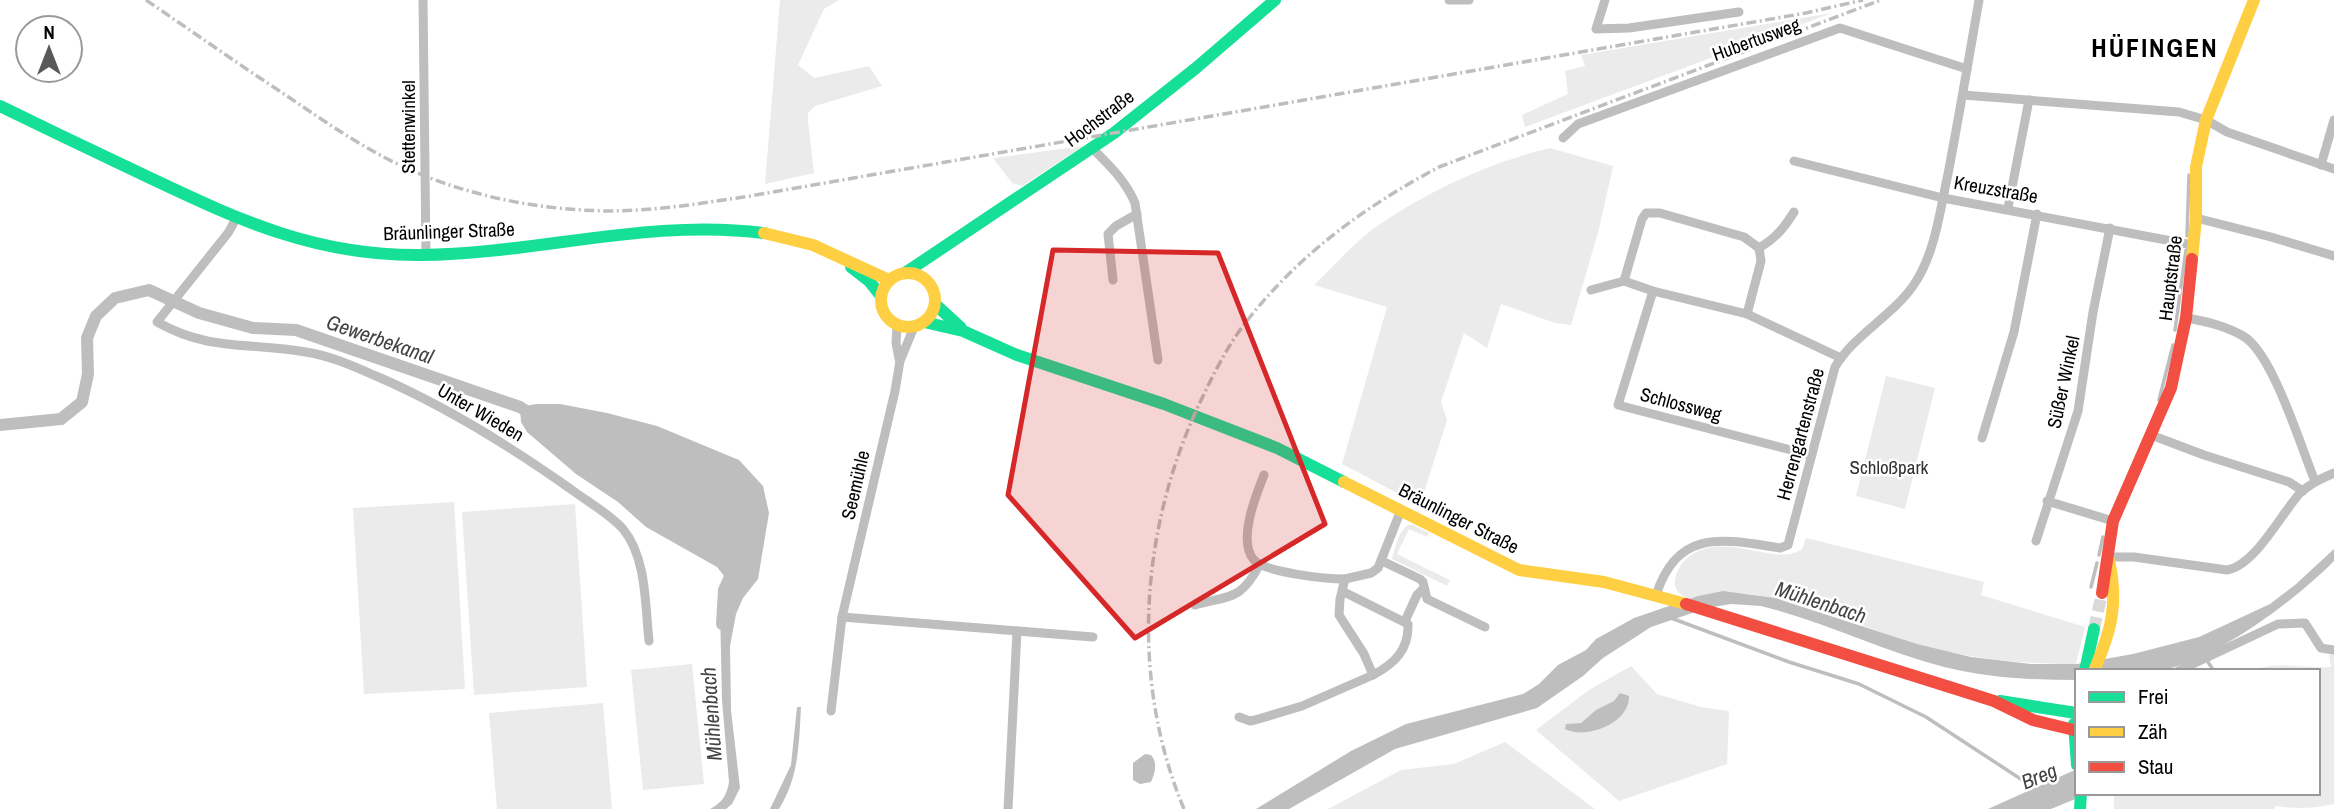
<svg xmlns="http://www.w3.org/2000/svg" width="2334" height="809" font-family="'Archivo Narrow',sans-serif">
<rect width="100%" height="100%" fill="#fff"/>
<!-- green -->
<g fill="#ebebeb">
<polygon points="780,0 839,0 824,9 798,65 814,78 869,66 882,86 815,106 808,113 808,121 814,173 765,184"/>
<polygon points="1832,13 1525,127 1522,115 1568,94 1565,71 1585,66 1581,55"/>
<polygon points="1083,146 1022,186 1012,183 993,158"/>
<path d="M1550 148 1613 166 1599 229 1571 325 1555 323 1501 304 1487 348 1464 333 1441 402 1447 420 1420 505 1342 464 1387 307 1314 285C1333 267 1352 245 1373 229 1426 192 1487 163 1550 148Z"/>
<polygon points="1886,376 1935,388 1905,509 1856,496"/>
<polygon points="454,502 465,689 364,694 353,508"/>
<polygon points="575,504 587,687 474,695 462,512"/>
<path d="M1408 525H1413L1429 533 1427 537 1409 529 1397 554 1450 580 1447 586 1392 559C1395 548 1398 532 1408 525Z"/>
<path d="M1806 538 1984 582 1981 595 2085 627 2076 664C2021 664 1969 659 1917 644 1853 625 1752 576 1689 599 1680 595 1673 589 1675 579 1677 569 1682 562 1690 556 1726 530 1777 568 1802 549Z"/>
<path d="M2334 654V804C2314 809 2295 809 2275 806L2274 809H2114V793H2318V671H2251C2275 660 2305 669 2331 667L2329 655Z"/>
<polygon points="692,664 704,784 643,790 631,670"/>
<polygon points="1631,666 1657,694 1701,707 1729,711 1727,764 1619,801 1536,730 1589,690"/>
<polygon points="603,703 612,809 497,809 489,713"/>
<polygon points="1505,742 1595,809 1328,809 1401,770 1454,764"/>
</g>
<!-- water -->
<g fill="#bebebe">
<path d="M536 404H560L607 413 657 426 739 460 763 486 769 513 758 579 743 598 736 614 730 646 731 710 740 788 732 804 726 809H710C722 803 727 795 729 782L722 700 720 609H727L728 590H718L724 576 717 567 646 527 618 502 576 474 527 432 521 422 520 407Z"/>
<path d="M2334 549V561C2296 600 2211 663 2158 671 2132 674 2103 671 2077 671V680C2032 680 1988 678 1944 667 1882 651 1823 621 1761 606L1731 604 1707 608 1651 627 1603 658 1583 676 1537 708 1395 749 1289 809H1256L1351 751 1406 724 1523 694 1539 684 1558 665 1586 650 1596 639 1634 618 1698 596 1723 591 1775 598 1917 644 1971 657 2031 664H2077L2133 654 2199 637 2270 604 2295 585Z"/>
<path d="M1620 693 1629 696C1630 723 1586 740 1565 729L1566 724 1581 723 1596 710 1614 701Z"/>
<path d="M797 707H801C799 743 799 777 779 809H770L791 765Z"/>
<path d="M1145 754 1151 755C1158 763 1155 773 1151 782L1140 784 1133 780V763Z"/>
<polygon points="2077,769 2077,793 2090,793 2051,809 1988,809"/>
</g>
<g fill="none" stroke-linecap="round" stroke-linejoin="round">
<!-- stream -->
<g stroke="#bebebe" stroke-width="3.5">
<polyline points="2187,236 2189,175"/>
<polyline points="2175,330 2186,250"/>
<polyline points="2159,400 2173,345"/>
<polyline points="2099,555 2103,537"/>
<polyline points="2091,587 2097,563"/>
<polyline points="1671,618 1789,662 1859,684 1926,717 2036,789"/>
<polyline points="2206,659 2214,671"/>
</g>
<!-- canal -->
<g stroke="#bebebe" stroke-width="12">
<polyline points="0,425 61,419 82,402 88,374 87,338 96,316 115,298 149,290 199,313 253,328 296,330 520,407 534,416"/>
<polyline points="722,624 724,590 730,577"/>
</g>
<!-- secondary-tunnel -->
<polyline stroke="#d9d9d9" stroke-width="12" stroke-dasharray="12 6" stroke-linecap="butt" points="2094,629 2102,593"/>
<!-- street -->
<g stroke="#bebebe" stroke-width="9">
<polyline points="423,0 426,255"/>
<polyline points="1449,0 1469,0"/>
<polyline points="1605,0 1596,29 1629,28 1739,12"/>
<polyline points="1963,95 2179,112 2206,120 2227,132 2334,169"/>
<polyline points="1563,138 1578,124 1840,28 1967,69"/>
<path d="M1092 148C1110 166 1125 180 1135 203L1158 360"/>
<polyline points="1794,161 1943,198 2193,245"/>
<polyline points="2321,165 2334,120"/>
<polyline points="2008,208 2029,100"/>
<polyline points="2196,218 2271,237 2334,256"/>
<path d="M236 219 228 233 157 322C210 352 250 342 306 352 331 356 353 366 376 376 446 406 510 446 572 490 588 502 610 514 623 529 647 558 645 606 649 641"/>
<polyline points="1113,280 1108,234 1116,226 1137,214"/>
<polyline points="1624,281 1642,219 1646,213 1660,213 1744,237 1759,248"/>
<polyline points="1591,290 1624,281 1653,291 1747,314 1841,358"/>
<polyline points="1653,291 1618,405 1810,455"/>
<path d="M1747 314 1761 261 1759 248C1775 239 1784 228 1794 212"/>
<path d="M2186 318C2205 321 2226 326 2243 336 2273 353 2301 448 2315 481"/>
<polyline points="897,325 896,343 899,359"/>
<polyline points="2151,435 2204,455 2289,482 2303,491"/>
<polyline points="1982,438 2014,332 2037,214"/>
<path d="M1264 475C1256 495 1237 541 1254 560 1266 573 1327 579 1345 579"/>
<polyline points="2047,501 2113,521"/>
<polyline points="2036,541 2078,411 2093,312 2110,228"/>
<path d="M2108 557H2134L2227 570C2255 566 2282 512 2301 492 2311 483 2322 478 2334 473"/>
<polyline points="1382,561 1420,579 1423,582 1427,599 1485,627"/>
<path d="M1342 591 1408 624C1409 650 1394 664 1373 675L1364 654 1339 615 1340 599 1345 579 1371 573 1378 568 1401 510"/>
<path d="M1656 595C1678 528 1722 539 1780 548L1788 545 1835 367C1855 334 1891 317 1913 286 1935 255 1940 210 1948 174 1959 116 1969 58 1979 0"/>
<path d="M1195 605C1232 595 1241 600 1260 564"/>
<polyline points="842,617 1093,637"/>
<polyline points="1405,621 1417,595 1424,588"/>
<polyline points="2178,671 2278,624 2305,623 2321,648 2334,650"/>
<polyline points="831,711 842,617 895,391 900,361 914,327"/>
<polyline points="1239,717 1250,721 1255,720 1302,706 1373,675"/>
<polyline points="1008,809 1017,631"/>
</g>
<!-- fast -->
<g stroke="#16e098" stroke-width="12">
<path d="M0 106C49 130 99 154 148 177 241 221 316 256 421 255 535 254 650 218 764 233"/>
<polyline points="851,267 869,281 881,296"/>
<polyline points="905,273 1114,133 1196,68 1275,0"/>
<polyline points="935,304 961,328"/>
<polyline points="924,322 963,331 1017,355 1164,404 1277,448 1344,482"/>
<polyline points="2085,671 2094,629"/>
<polyline points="2000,701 2076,713"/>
<polyline points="2074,724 2077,765"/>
<polyline points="2080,809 2081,793"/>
</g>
<!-- slow -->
<g stroke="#ffcf43" stroke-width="12">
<polyline points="764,233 813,245 889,280"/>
<polyline points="2192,259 2196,218 2196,167 2206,120 2254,0"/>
<circle cx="908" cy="300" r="27"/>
<polyline points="1344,482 1519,570 1604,582 1686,604"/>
<path d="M2094 671C2111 631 2119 604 2109 560"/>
</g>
<!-- jam -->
<g stroke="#f24e42" stroke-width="12">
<polyline points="2102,593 2113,521 2171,388 2186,318 2192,259"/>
<polyline points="1686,604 1994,701 2033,720 2074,730"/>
</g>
<!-- rail -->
<g stroke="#bebebe" stroke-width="3.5" stroke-dasharray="10 3.5 2 3.5" stroke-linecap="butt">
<path d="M146 0C190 30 234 61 278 90 326 122 371 155 425 176 483 199 545 210 608 211 656 211 703 203 750 196L1806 13 1863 0"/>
<path d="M1184 809C1128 675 1141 522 1204 394 1217 367 1231 340 1250 317 1302 252 1366 206 1439 167L1881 0"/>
</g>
</g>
<!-- marked area -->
<path fill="#d62828" fill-opacity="0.2" stroke="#d62828" stroke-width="5" stroke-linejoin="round" d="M1053 250 1218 253 1325 524 1135 638 1008 495Z"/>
<g text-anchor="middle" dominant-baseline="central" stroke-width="5" stroke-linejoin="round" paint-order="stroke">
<!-- street labels -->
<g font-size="19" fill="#000" stroke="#fff">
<text transform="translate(1756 39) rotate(-20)">Hubertusweg</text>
<text transform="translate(1099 118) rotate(-37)">Hochstraße</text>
<text transform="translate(408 127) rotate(-90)">Stettenwinkel</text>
<text transform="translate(1996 189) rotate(10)">Kreuzstraße</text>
<text transform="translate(449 231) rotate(-2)">Bräunlinger Straße</text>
<text transform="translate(2170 278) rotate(-83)">Hauptstraße</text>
<text transform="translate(2063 382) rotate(-78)">Süßer Winkel</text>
<text transform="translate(1681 404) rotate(15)">Schlossweg</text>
<text transform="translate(481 412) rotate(30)">Unter Wieden</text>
<text transform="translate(1800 434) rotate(-75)">Herrengartenstraße</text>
<text transform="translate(855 485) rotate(-77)">Seemühle</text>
<text transform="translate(1459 518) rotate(27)">Bräunlinger Straße</text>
</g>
<!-- park labels -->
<g font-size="19" fill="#323232" stroke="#fff">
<text x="1889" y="467">Schloßpark</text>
</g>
<!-- water labels -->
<g font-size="21" font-style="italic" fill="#434343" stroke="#fff">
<text transform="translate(380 339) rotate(19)">Gewerbekanal</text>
<text transform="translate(1821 602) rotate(18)">Mühlenbach</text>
<text transform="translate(711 714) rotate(-94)">Mühlenbach</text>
<text transform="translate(2039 776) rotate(-22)">Breg</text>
</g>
<!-- district labels -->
<g font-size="26" font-weight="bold" letter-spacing="2" fill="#000" stroke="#fff">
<text x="2155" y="47">HÜFINGEN</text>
</g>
</g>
<!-- legend -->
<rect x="2075" y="669" width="245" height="126" fill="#ffffff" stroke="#999999" stroke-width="2"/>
<rect x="2089" y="692" width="35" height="10" fill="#16e098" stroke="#999999" stroke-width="2"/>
<text x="2138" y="704" font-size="21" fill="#000000">Frei</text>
<rect x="2089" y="727" width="35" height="10" fill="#ffcf43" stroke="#999999" stroke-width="2"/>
<text x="2138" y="739" font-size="21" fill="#000000">Zäh</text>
<rect x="2089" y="762" width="35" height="10" fill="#f24e42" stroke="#999999" stroke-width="2"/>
<text x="2138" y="774" font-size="21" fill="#000000">Stau</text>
<!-- north arrow -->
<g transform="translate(49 49)"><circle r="33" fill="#ffffff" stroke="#999999" stroke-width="2"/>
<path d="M0-5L12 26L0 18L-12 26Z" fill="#595959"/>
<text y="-10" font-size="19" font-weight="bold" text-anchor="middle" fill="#000000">N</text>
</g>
</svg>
